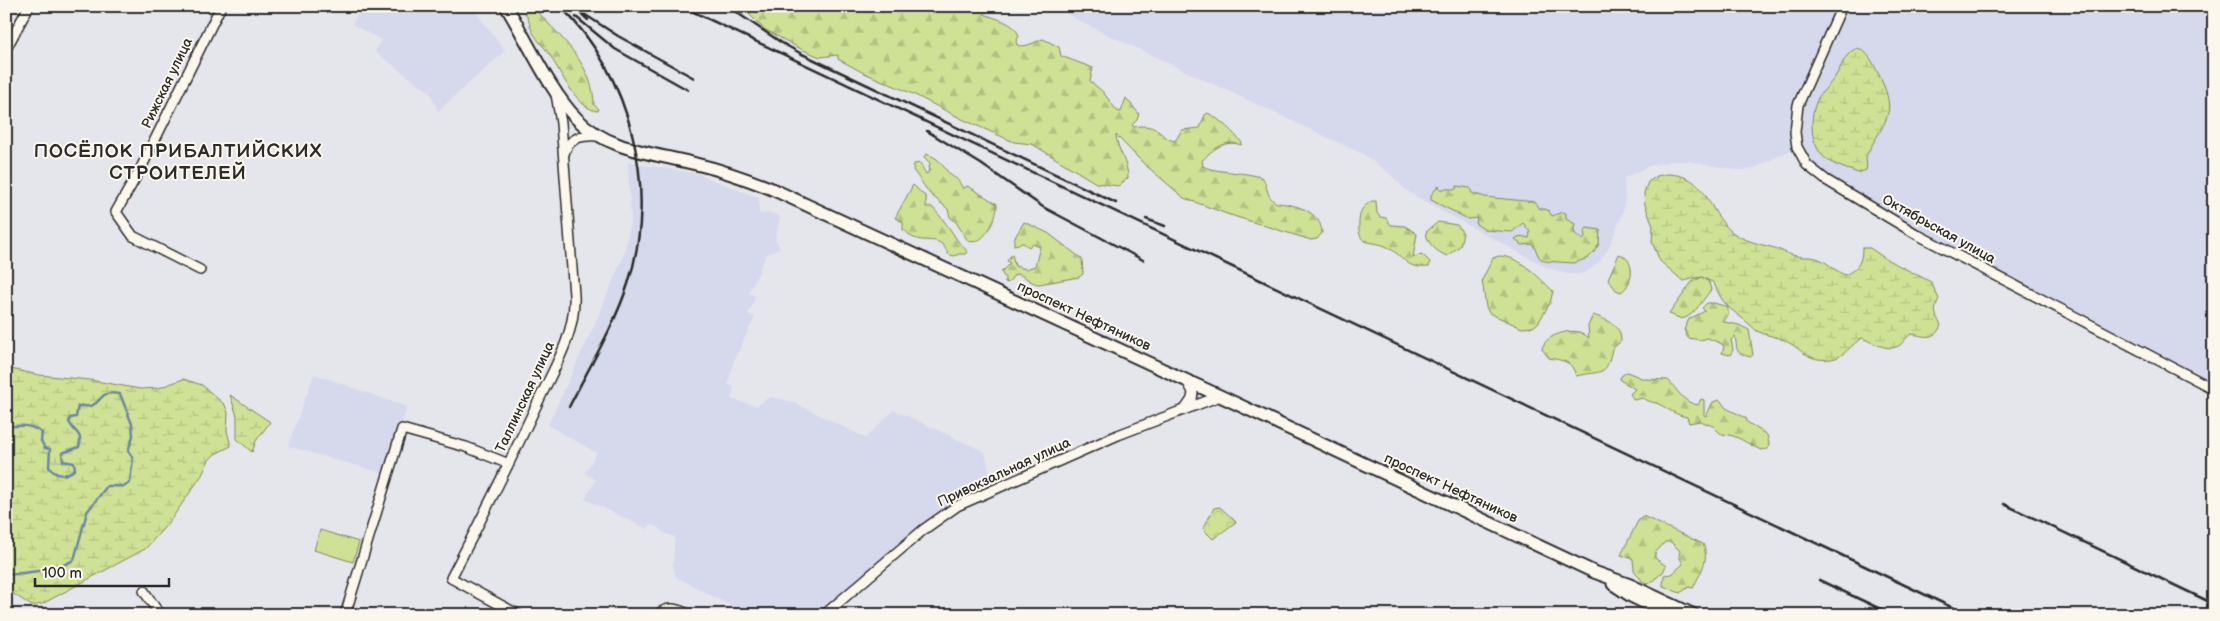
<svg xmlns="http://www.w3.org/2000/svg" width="2220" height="621" font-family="'Balsamiq Sans',sans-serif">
<defs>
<pattern id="forest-firs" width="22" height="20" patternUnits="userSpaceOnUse" patternTransform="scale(1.25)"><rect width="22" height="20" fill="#cfe195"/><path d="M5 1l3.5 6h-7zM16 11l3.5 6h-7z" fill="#b2c181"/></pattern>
<pattern id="wetland-marsh" width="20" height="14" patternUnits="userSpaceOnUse" patternTransform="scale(1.25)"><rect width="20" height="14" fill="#cfe195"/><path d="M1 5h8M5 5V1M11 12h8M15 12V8" fill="none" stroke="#b2c181"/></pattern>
<pattern id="park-crowns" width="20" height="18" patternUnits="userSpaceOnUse" patternTransform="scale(1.25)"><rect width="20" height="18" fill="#cfe195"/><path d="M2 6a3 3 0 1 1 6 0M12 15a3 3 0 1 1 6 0" fill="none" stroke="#b2c181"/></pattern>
</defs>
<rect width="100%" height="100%" fill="#e5e5ec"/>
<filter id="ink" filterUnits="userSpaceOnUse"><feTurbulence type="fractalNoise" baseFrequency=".02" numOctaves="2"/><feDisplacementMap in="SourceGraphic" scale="10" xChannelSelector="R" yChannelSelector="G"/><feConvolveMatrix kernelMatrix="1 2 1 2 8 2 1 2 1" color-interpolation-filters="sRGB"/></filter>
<g filter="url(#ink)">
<!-- built -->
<g fill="#d6d8ec">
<polygon points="363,6 384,9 386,6 471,6 505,51 438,111 430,92 375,52 381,40 352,24"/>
<polygon points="1054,6 2214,6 2214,389 1918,235 1814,171 1797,147 1752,169 1737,170 1688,161 1672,161 1649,166 1624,178 1625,197 1623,212 1608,250 1600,261 1591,269 1580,274 1568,274 1546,267 1423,201 1406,190 1389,173 1363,154 1085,24"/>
<polygon points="628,162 698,174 759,198 759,214 771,213 780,217 775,239 780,248 766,255 749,293 756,296 748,314 755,317 734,360 728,384 734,388 731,399 757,406 770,397 793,402 866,438 894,410 985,452 993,490 957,506 824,615 749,615 676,577 673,565 675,537 666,534 657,527 650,525 647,529 585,499 596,480 585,473 597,453 548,425 598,317 624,254 631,218"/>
<polygon points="314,374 407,407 385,474 288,446"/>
</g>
<!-- forest -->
<g fill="url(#forest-firs)" stroke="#7d8660">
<path d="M738 6H990L984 14C996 19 1015 22 1019 36L1016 42 1017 45C1026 48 1034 42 1043 39L1059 47 1061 56 1093 68 1090 81 1103 92 1117 111 1121 112 1126 98 1139 114 1137 120 1132 125 1134 127C1160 122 1158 138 1175 141L1182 130 1200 128 1205 115 1208 113C1222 121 1232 131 1242 143L1241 145C1226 139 1212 149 1202 161L1203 166C1214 173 1245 171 1263 178 1267 186 1267 197 1275 202 1278 204 1283 203 1286 204 1303 207 1321 214 1322 233L1317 239 1311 240 1227 214 1184 198 1142 162 1116 135C1117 150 1128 162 1128 178L1118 186 1096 183 1032 144 1014 142 962 119 913 94 862 72 838 59V55L820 57 801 49 764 29 746 11Z"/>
<path d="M526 7C537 8 541 16 548 23 569 45 594 71 594 105L599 109 598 111C577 110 558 67 548 52 543 46 538 41 534 34 529 27 530 20 525 13Z"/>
<path d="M926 154C939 158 940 162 947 171 955 181 956 174 963 189L967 186 971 188 997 204C998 217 984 247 968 241L956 222 950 217 948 209 930 194 913 170 914 164 920 163 926 174 928 173 930 163 924 157Z"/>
<path d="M913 185 926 197V207H932C942 218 950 228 957 240 960 245 965 247 967 252L965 254H959L954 256 948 254C940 233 927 245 912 237 907 234 909 232 903 230V222L895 218Z"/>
<path d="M1439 185 1440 189H1456L1457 186 1470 188 1472 193 1485 197 1535 202 1538 208 1548 210 1552 216 1562 212 1566 213V219L1575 224C1572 233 1576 235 1583 240L1585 237 1584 231 1587 228 1600 230 1599 244 1594 252 1588 258 1574 263 1544 261 1539 257 1534 246 1531 244 1522 245 1515 240 1520 236 1529 238 1530 232 1523 223 1512 232 1485 230 1476 224 1477 218 1468 219 1431 200V195Z"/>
<path d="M1372 201H1376L1377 213 1380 217 1386 218 1391 225 1405 226 1417 234 1413 257 1422 254 1430 262 1429 267C1405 269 1406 258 1389 248 1373 238 1357 250 1359 222 1360 210 1362 207 1372 201Z"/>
<path d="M1024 222 1048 233 1082 259 1083 274 1079 277 1039 284C1030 284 1025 274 1015 274L1008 283 1005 282V278L1001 272 1010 263 1007 261 1012 254 1015 266 1026 269 1035 266 1040 247 1032 244 1029 247 1023 243 1014 245V239Z"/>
<path d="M1438 222 1457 225 1463 233 1460 246 1447 256C1437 252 1427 244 1426 232Z"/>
<path d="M1619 254C1636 259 1634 284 1621 292L1616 290 1608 279Z"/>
<path d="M1499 256C1520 256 1539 278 1553 291L1550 303 1538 323 1533 327 1522 328 1489 313 1486 307 1482 280 1493 258Z"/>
<path d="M1702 277 1709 282 1711 290C1704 298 1695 314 1685 318 1680 320 1674 315 1669 314L1692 282Z"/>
<path d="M1707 303H1714L1728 307V315L1724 322 1739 325 1749 330 1753 355 1750 357C1733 352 1738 350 1735 336L1731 340 1733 350 1730 355 1722 353 1724 347 1722 344 1708 338 1700 340 1688 338 1684 330 1689 319 1705 311 1702 308Z"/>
<path d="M1593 315C1607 320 1621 324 1621 341L1612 349C1606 378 1602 370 1576 376 1571 361 1566 361 1549 358L1542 349C1544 336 1567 329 1579 332 1583 333 1586 336 1589 338L1588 326Z"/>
<path d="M1627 372 1644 379 1668 380C1677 389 1683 403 1698 405L1701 399 1704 400V415L1706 416 1713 402 1720 400 1726 408 1746 418 1747 422 1767 435 1769 444 1768 449 1761 450C1747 444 1737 434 1721 434L1713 426 1700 421 1689 423 1687 417C1676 415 1668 409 1659 404 1653 402 1649 402 1643 398L1634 400 1630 394 1635 389 1620 380 1621 376Z"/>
<path d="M1643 516 1703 544C1710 560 1700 573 1693 588L1689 587 1680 593 1663 586 1664 575 1672 574 1683 564 1679 556 1680 551 1671 542H1665L1655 553V558L1666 566 1663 572 1649 584 1642 581 1634 570 1633 559 1621 555 1638 521Z"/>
</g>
<!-- wetland -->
<g fill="url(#wetland-marsh)" stroke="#7d8660">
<path d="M1858 48C1869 53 1872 61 1877 71 1898 112 1888 116 1868 152 1864 158 1868 164 1866 170L1858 173C1848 169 1835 166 1826 159 1809 145 1809 116 1818 98 1823 90 1830 85 1835 77 1842 66 1845 52 1858 48Z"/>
<path d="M1667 174C1710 175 1705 210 1732 232 1742 240 1759 244 1771 247 1780 249 1788 255 1797 256 1803 258 1809 256 1816 258 1827 261 1833 270 1845 275 1858 269 1862 262 1862 248H1870L1886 259 1931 282 1939 299C1933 310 1935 315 1941 325 1935 341 1925 336 1911 334 1906 337 1904 342 1900 345 1889 353 1872 342 1862 338 1851 344 1844 358 1831 359 1808 362 1803 350 1786 341 1777 336 1766 336 1757 331 1754 329 1751 325 1748 323 1730 308 1723 306 1714 283L1702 277 1683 281 1660 261 1652 242 1653 226 1645 205 1644 193 1648 182 1657 176Z"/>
<polygon points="6,368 39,375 90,380 140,389 159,388 183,379 202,385 225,405 228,413 227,431 231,446 215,454 209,460 202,475 170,521 145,549 42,604 32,606 6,589"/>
<polygon points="230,395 270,422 256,441 252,452 237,439 237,416"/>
</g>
<!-- park -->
<polygon fill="url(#park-crowns)" stroke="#7d8660" points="1220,507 1236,522 1213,539 1203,529 1214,508"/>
<!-- pitch -->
<polygon fill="#cfe195" stroke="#7d8660" points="320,530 359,542 353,562 314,550"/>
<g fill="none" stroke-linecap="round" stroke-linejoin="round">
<!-- stream -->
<g stroke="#6a87a1" stroke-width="2.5">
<polyline points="6,390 9,394 6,405"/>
<path d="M6 427C21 425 30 424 42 433L41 441 45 448 50 449 49 467C56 477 66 477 75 469L74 463 63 461 62 453 79 447C83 432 75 434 69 422L70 418 76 417 78 406C82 405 86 407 90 406 104 402 97 390 120 394L132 424 133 436 128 451 133 458 130 482 125 486H107L87 512 74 560 55 569 6 575"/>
</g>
<defs>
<g id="minor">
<polyline points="1842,6 1798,105 1795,132 1797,147 1807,165 1826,180 1918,235 2214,389"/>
<polyline points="6,49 29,6"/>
<path d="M564 154C569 136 584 135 599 136"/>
<polyline points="200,270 133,236 116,212 141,168 221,6"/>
<polyline points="1186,408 1192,399 1193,392 1187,381"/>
<polyline points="144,591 160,615"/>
<polyline points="345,615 402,429 466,447 509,464"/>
<path d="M519 615 451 578C481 520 510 462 538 402 554 368 576 334 574 295L561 123 556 94"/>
<path d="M657 615C668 605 678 609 690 615"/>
<polyline points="824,615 923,530 957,506 1118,435 1220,396"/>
</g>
<g id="major">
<path d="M506 6C527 40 550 92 577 119 609 151 654 153 696 164 722 170 747 179 772 189L1220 396 1594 572 1630 585 1694 615"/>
<polyline points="1613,584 1631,596 1670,615"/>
</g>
</defs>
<!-- minor casing -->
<use href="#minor" stroke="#2b2b2b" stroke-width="12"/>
<!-- major casing -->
<use href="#major" stroke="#2b2b2b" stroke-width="15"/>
<!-- minor -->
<use href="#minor" stroke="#fbf7ec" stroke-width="9"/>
<!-- major -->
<use href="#major" stroke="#fbf7ec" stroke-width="11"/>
<!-- rail -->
<g stroke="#2b2b2b" stroke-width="2.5">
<path d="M560 6C632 77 659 189 628 284 614 327 589 367 569 407"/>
<polyline points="573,6 588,20"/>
<polyline points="681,6 1968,615"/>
<polyline points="727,6 782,43 800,53 1116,203"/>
<polyline points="584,14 618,36 694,78"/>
<polyline points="576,17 615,49 688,90"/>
<polyline points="927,131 981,164 1043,207 1143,260"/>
<polyline points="1146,219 1165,226"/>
<polyline points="2004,504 2214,604"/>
<polyline points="1819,580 1893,615"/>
</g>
</g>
</g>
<g text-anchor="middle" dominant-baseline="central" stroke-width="4" stroke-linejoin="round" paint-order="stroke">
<!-- street labels -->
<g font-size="14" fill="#2b2b2b" stroke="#fbf7ec">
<text transform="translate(167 83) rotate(-64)">Рижская улица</text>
<text transform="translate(1939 229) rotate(29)">Октябрьская улица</text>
<text transform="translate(1084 316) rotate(25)">проспект Нефтяников</text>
<text transform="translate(525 397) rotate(-65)">Таллинская улица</text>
<text transform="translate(1004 472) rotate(-25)">Привокзальная улица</text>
<text transform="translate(1451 488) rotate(25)">проспект Нефтяников</text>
</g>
<!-- district labels -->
<g font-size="19" font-weight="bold" letter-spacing="1" fill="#2b2b2b" stroke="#fbf7ec">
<text x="178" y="151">ПОСЁЛОК ПРИБАЛТИЙСКИХ<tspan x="178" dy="22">СТРОИТЕЛЕЙ</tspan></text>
</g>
</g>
<!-- margin -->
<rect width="2220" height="621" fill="none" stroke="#fbf7ec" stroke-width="25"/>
<rect x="12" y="12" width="2195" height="596" fill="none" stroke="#2b2b2b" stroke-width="2" filter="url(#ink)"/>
<!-- scale -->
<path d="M35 578v8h134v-8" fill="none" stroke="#2b2b2b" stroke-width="2.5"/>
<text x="42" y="578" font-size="15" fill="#2b2b2b" stroke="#fbf7ec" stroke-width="4" paint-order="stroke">100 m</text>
</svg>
